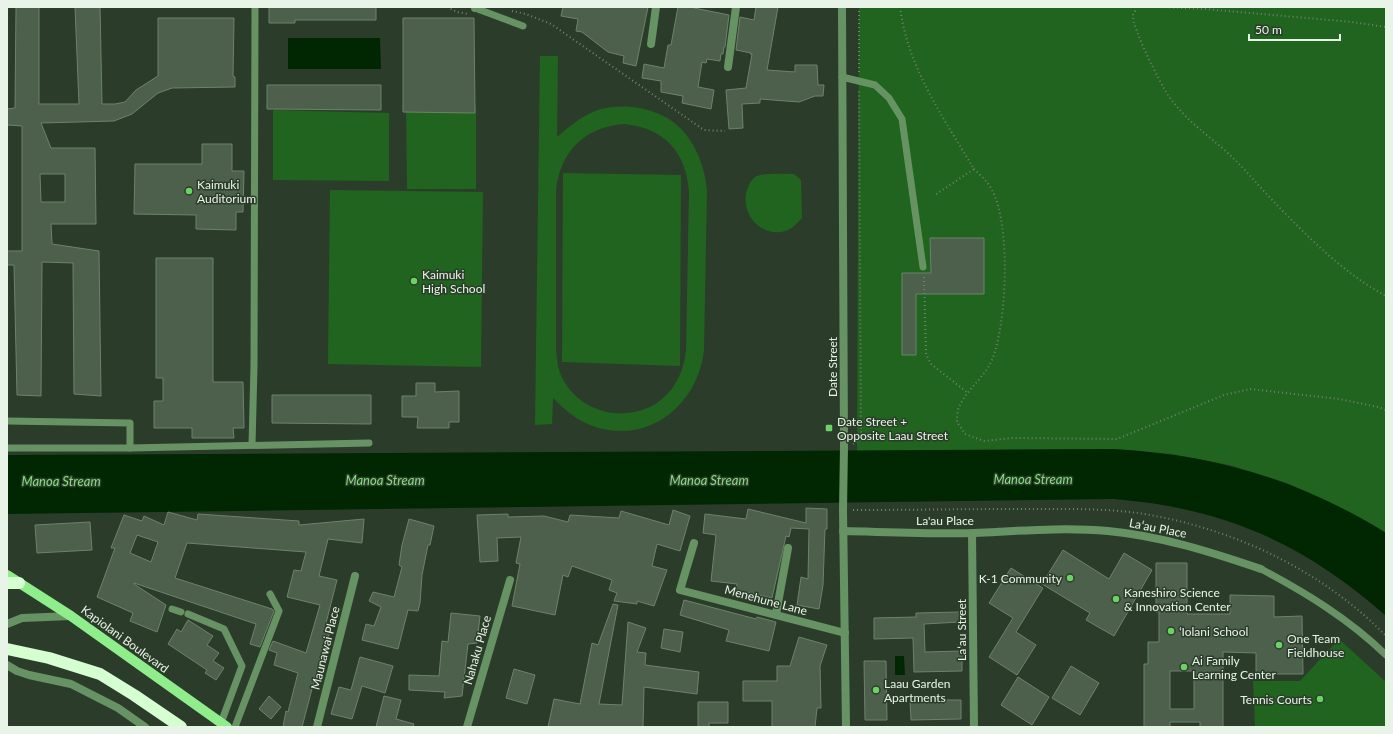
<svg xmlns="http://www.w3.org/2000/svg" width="1393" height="734" font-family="Lato,sans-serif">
<rect width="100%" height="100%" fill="#2b3d2a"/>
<!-- green -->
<g fill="#20641f" fill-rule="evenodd">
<polygon points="859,7 1386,7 1386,533 1370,523 1287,483 1229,465 1172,454 1114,449 857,451"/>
<path d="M540 56H558L557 137C569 127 580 117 595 111 623 101 663 108 683 131 698 148 705 169 707 191L704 350C698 406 646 447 590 425 575 419 564 409 553 398L552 424 535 425ZM624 124C665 128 686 152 689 192L686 351C684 366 680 378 671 390 640 428 578 418 560 373 557 365 557 357 556 349V191C560 152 584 127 624 124Z"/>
<polygon points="406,105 476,105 476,189 407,189"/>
<polygon points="273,110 389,113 389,181 273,180"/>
<polygon points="563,173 681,175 680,366 562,362"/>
<path d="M794 174 801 180 802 218C798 222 794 227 788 230 761 241 736 210 749 185 751 181 754 177 757 176 763 173 786 174 794 174Z"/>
<polygon points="330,190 483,192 481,367 328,364"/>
<polygon points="1339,639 1386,682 1386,727 1255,727 1253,681 1300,681"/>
</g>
<!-- water -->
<g fill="#012702">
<polygon points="288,38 380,38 381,69 288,69"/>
<path d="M1114 449C1215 455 1299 479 1386 533V616C1304 543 1223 508 1114 499L7 514V455Z"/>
<polygon points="895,656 904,656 905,675 895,675"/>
</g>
<!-- building -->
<g fill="#4d604b" stroke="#6d826c" fill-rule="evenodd">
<path d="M16 7H39V104H79L75 7H100L102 104H115L125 102 136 90 158 76V18H234L233 76 235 77V87L172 88 158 93 132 114 114 121 41 123 51 148H95L96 224H51L52 244 99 251 101 396 74 394 73 263 42 262 41 396 17 395 14 265H7V251H22V126L7 125V109L15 108ZM40 174H65V202H41Z"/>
<polygon points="269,7 376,7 376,20 295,20 295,23 269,23"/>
<polygon points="563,7 648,7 636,66 623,63 624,56 608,52 582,32 576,31 578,19 561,16"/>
<polygon points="678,7 694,7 694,8 729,15 725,47 724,47 723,54 721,54 720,61 707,59 706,63 702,62 698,87 714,90 711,109 682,103 683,96 661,92 661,81 642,78 644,64 664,68 668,45 671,45"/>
<polygon points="756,7 778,7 767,70 795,72 795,65 817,65 818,85 824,85 823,96 815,96 799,102 760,99 760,103 742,104 743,128 729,129 726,90 746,88 752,54 750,54 751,53 736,50 740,17 754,20"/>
<polygon points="403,18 474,18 475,113 403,112"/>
<polygon points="267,85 381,85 381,110 267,109"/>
<polygon points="202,144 232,144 232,171 244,171 243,212 236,212 236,230 196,229 196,215 134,214 135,164 202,164"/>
<polygon points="930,238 984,238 984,294 916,294 916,355 902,355 902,273 931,273"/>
<polygon points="156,258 213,258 213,382 243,382 244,428 233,428 234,438 192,438 192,428 154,428 154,401 163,401 163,378 156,378"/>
<polygon points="416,383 435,383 435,392 459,391 459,422 449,422 449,428 417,428 418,417 402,417 402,396 416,396"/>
<polygon points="272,395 371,395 371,424 272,423"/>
<polygon points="806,508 827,509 827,529 825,529 823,585 819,609 797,605 801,577 808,579 809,529 791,528 789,537 786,536 772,598 736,590 737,584 711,581 716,535 703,533 705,514 746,519 748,509 806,523"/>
<polygon points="673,510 690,516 680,551 657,544 652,566 667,570 654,606 637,601 637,604 614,601 617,593 609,590 612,580 572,566 568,577 563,575 555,615 512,606 520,564 516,563 521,537 497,538 498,561 480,562 477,515 508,514 508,517 544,516 568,522 570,515 619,518 621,511 669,525"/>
<path d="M168 512 197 520 198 514 299 521V525L364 519 362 543 328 539 319 576 337 580 326 623 332 625 325 648 323 647 302 727H283L286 711 288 712 298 673 274 665 277 653 269 650 273 641 306 653 320 605 287 597 294 570 301 571 306 552 187 543 175 578 272 609 274 611 260 647 250 644 256 624 134 583V584L166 605 157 632 130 621 133 613 97 597 115 548H111L124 515 142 521 144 516 164 525ZM137 535 158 542 151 562 130 553Z"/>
<polygon points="409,519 434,526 430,545 428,545 422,575 420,603 418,611 408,610 398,649 362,640 366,624 374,626 381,607 369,601 373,592 394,597 402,567 399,565 402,545"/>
<polygon points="90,522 92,550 37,553 35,525"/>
<polygon points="1063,550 1109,579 1124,553 1152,570 1114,636 1086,620 1090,613 1042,584"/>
<path d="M1156 563H1187V614H1230V595L1274 596V617L1302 616 1303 674H1256V653L1223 652V727H1200V722H1170V727H1144V664H1148V642H1159V612H1156ZM1170 671H1194V709H1170Z"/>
<polygon points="1011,568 1043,588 1016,632 1036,645 1017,675 989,657 1013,618 989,603"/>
<polygon points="684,600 756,619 757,617 776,622 769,651 726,641 729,630 680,615"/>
<polygon points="613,604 618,605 599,704 622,705 628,622 646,628 637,652 646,653 645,665 699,672 697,694 644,687 643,727 548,727 554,699 580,704 592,643 598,645"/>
<polygon points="959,612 960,622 924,624 925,652 962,651 962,671 914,672 913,638 874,639 874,618 916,617 916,613"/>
<polygon points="451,613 480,616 477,643 468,644 462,696 444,698 445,692 409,690 409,675 439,676 442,641 448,642"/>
<polygon points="188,620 213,636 207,645 219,653 213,661 224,668 216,680 205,673 207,670 168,644 177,629 181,632"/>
<polygon points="664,629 683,632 680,652 661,648"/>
<polygon points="799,637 827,645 820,666 821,708 817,708 815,727 772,727 772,701 743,701 743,681 777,681 777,666 790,666"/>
<polygon points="360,657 393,666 385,693 362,686 352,719 331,714 339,687 351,690"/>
<polygon points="864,661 886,661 887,720 865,720"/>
<polygon points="1071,666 1099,683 1080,715 1052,698"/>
<polygon points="514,669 535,675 527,704 506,698"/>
<polygon points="1018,677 1049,697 1032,725 1001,705"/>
<polygon points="269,696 281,707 271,719 259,709"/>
<polygon points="384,696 401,700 396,719 414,724 413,727 376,727"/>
<polygon points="910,700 961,700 961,719 911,720"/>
<polygon points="698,702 728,702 728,723 709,723 709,727 698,727"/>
</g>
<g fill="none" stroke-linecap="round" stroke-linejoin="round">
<!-- path -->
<g stroke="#728271" stroke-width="2" stroke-dasharray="1 3" stroke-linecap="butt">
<polyline points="447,7 457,12 469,14"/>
<polyline points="859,7 859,72"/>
<path d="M900 7C907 66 944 119 974 169L935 195"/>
<path d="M1137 7C1136 9 1134 13 1133 15 1132 28 1160 83 1168 95 1186 121 1207 134 1229 154 1247 171 1262 190 1279 207 1311 240 1345 274 1386 296"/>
<polyline points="1157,7 1205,9 1352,22 1386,27"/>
<polyline points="512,11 526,14 551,24 704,130 725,131"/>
<path d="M974 169C980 175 988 182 992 190 1011 225 1007 323 992 360 984 378 967 389 959 407 957 411 957 417 957 422L965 434 984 441 1012 438 1117 439 1224 395 1250 389 1339 399 1378 407 1386 410"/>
<polyline points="924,277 926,354 931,364 968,393"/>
<polyline points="853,444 861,439 859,91"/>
<path d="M853 510C909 510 964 509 1020 509 1059 509 1099 508 1138 513 1230 527 1321 569 1386 636"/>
</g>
<!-- service -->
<g stroke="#679364" stroke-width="7">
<polyline points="475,8 523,26"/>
<polyline points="842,77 875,85 889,98 902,119 923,267"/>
<polyline points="7,421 130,423 130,448"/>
<polyline points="252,445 254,366 255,7"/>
<polyline points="7,448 130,448 369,443"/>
<path d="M1261 569C1306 593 1349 619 1386 655"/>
<polyline points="172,609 181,612"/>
<polyline points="188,614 224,629 242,666 221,723"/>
<polyline points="235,727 279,611 270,594"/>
</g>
<!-- minor -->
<g stroke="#679364" stroke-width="8">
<polyline points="475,7 475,8"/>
<polyline points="651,44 656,7"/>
<polyline points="728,67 736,7"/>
<path d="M843 531C887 532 931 534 974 533 1018 531 1063 527 1108 531 1161 536 1211 552 1261 569"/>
<polyline points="972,533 974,727"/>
<polyline points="694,543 680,590 845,633"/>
<polyline points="776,614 788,548"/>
<polyline points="7,624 22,618 71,616"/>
<polyline points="7,665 17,671 29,675 71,684 118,708 145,727"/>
<polyline points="317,727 355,576"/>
<polyline points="467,727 510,580"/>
</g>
<!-- tertiary -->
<polyline stroke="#679364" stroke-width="8" points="842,7 844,446 843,510 846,727"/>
<!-- primary -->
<polyline stroke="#90ed8b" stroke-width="10" points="7,575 71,616 227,727"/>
<!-- motorway -->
<g stroke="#d5ffd1" stroke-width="12">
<polyline points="7,583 19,583"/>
<polyline points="7,649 49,658 100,674 134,695 181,727"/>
</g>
</g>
<!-- markers -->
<g fill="#69d464" stroke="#2b3d2a" stroke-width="1.5">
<circle cx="189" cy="191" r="4"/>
<circle cx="414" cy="281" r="4"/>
<rect x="825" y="424" width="8" height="8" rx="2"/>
<circle cx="1070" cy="578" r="4"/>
<circle cx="1116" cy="599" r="4"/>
<circle cx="1171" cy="631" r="4"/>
<circle cx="1279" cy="645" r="4"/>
<circle cx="1184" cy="667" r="4"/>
<circle cx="876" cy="690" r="4"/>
<circle cx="1320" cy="699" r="4"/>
</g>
<g text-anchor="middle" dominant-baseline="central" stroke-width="3" stroke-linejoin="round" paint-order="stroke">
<!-- poi labels -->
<g font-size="12" fill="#e9f4e8" stroke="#2b3d2a" text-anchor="start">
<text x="197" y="184">Kaimuki<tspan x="197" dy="14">Auditorium</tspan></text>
<text x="422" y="274">Kaimuki<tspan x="422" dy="14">High School</tspan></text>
<text x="837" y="421">Date Street +<tspan x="837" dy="14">Opposite Laau Street</tspan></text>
<text x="1062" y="578" text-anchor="end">K-1 Community</text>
<text x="1124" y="592">Kaneshiro Science<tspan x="1124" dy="14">&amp; Innovation Center</tspan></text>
<text x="1179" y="631">ʻIolani School</text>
<text x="1287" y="638">One Team<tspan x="1287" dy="14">Fieldhouse</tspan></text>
<text x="1192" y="660">Ai Family<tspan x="1192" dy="14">Learning Center</tspan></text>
<text x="884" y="683">Laau Garden<tspan x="884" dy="14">Apartments</tspan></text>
<text x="1312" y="699" text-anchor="end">Tennis Courts</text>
</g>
<!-- street labels -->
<g font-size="12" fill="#e9f4e8" stroke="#2b3d2a">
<text transform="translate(832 367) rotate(-90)">Date Street</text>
<text x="945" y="520">La'au Place</text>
<text transform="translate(1158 528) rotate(11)">Laʻau Place</text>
<text transform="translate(766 600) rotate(15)">Menehune Lane</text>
<text transform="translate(961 630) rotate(-90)">Laʻau Street</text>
<text transform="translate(125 639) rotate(36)">Kapiolani Boulevard</text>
<text transform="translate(325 648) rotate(-76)">Maunawai Place</text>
<text transform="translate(477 650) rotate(-74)">Nahaku Place</text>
</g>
<!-- water labels -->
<g font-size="13" font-style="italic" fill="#83de7e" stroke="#2b3d2a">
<text x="1033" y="479">Manoa Stream</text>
<text x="385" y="480">Manoa Stream</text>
<text x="709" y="480">Manoa Stream</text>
<text x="61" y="481">Manoa Stream</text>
</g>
</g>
<!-- border -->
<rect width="1393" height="734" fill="none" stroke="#e9f4e8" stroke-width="16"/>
<!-- scale -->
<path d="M1249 34v6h91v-6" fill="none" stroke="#e9f4e8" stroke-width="2"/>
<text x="1255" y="34" font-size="12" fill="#e9f4e8" stroke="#2b3d2a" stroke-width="3" paint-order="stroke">50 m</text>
</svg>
